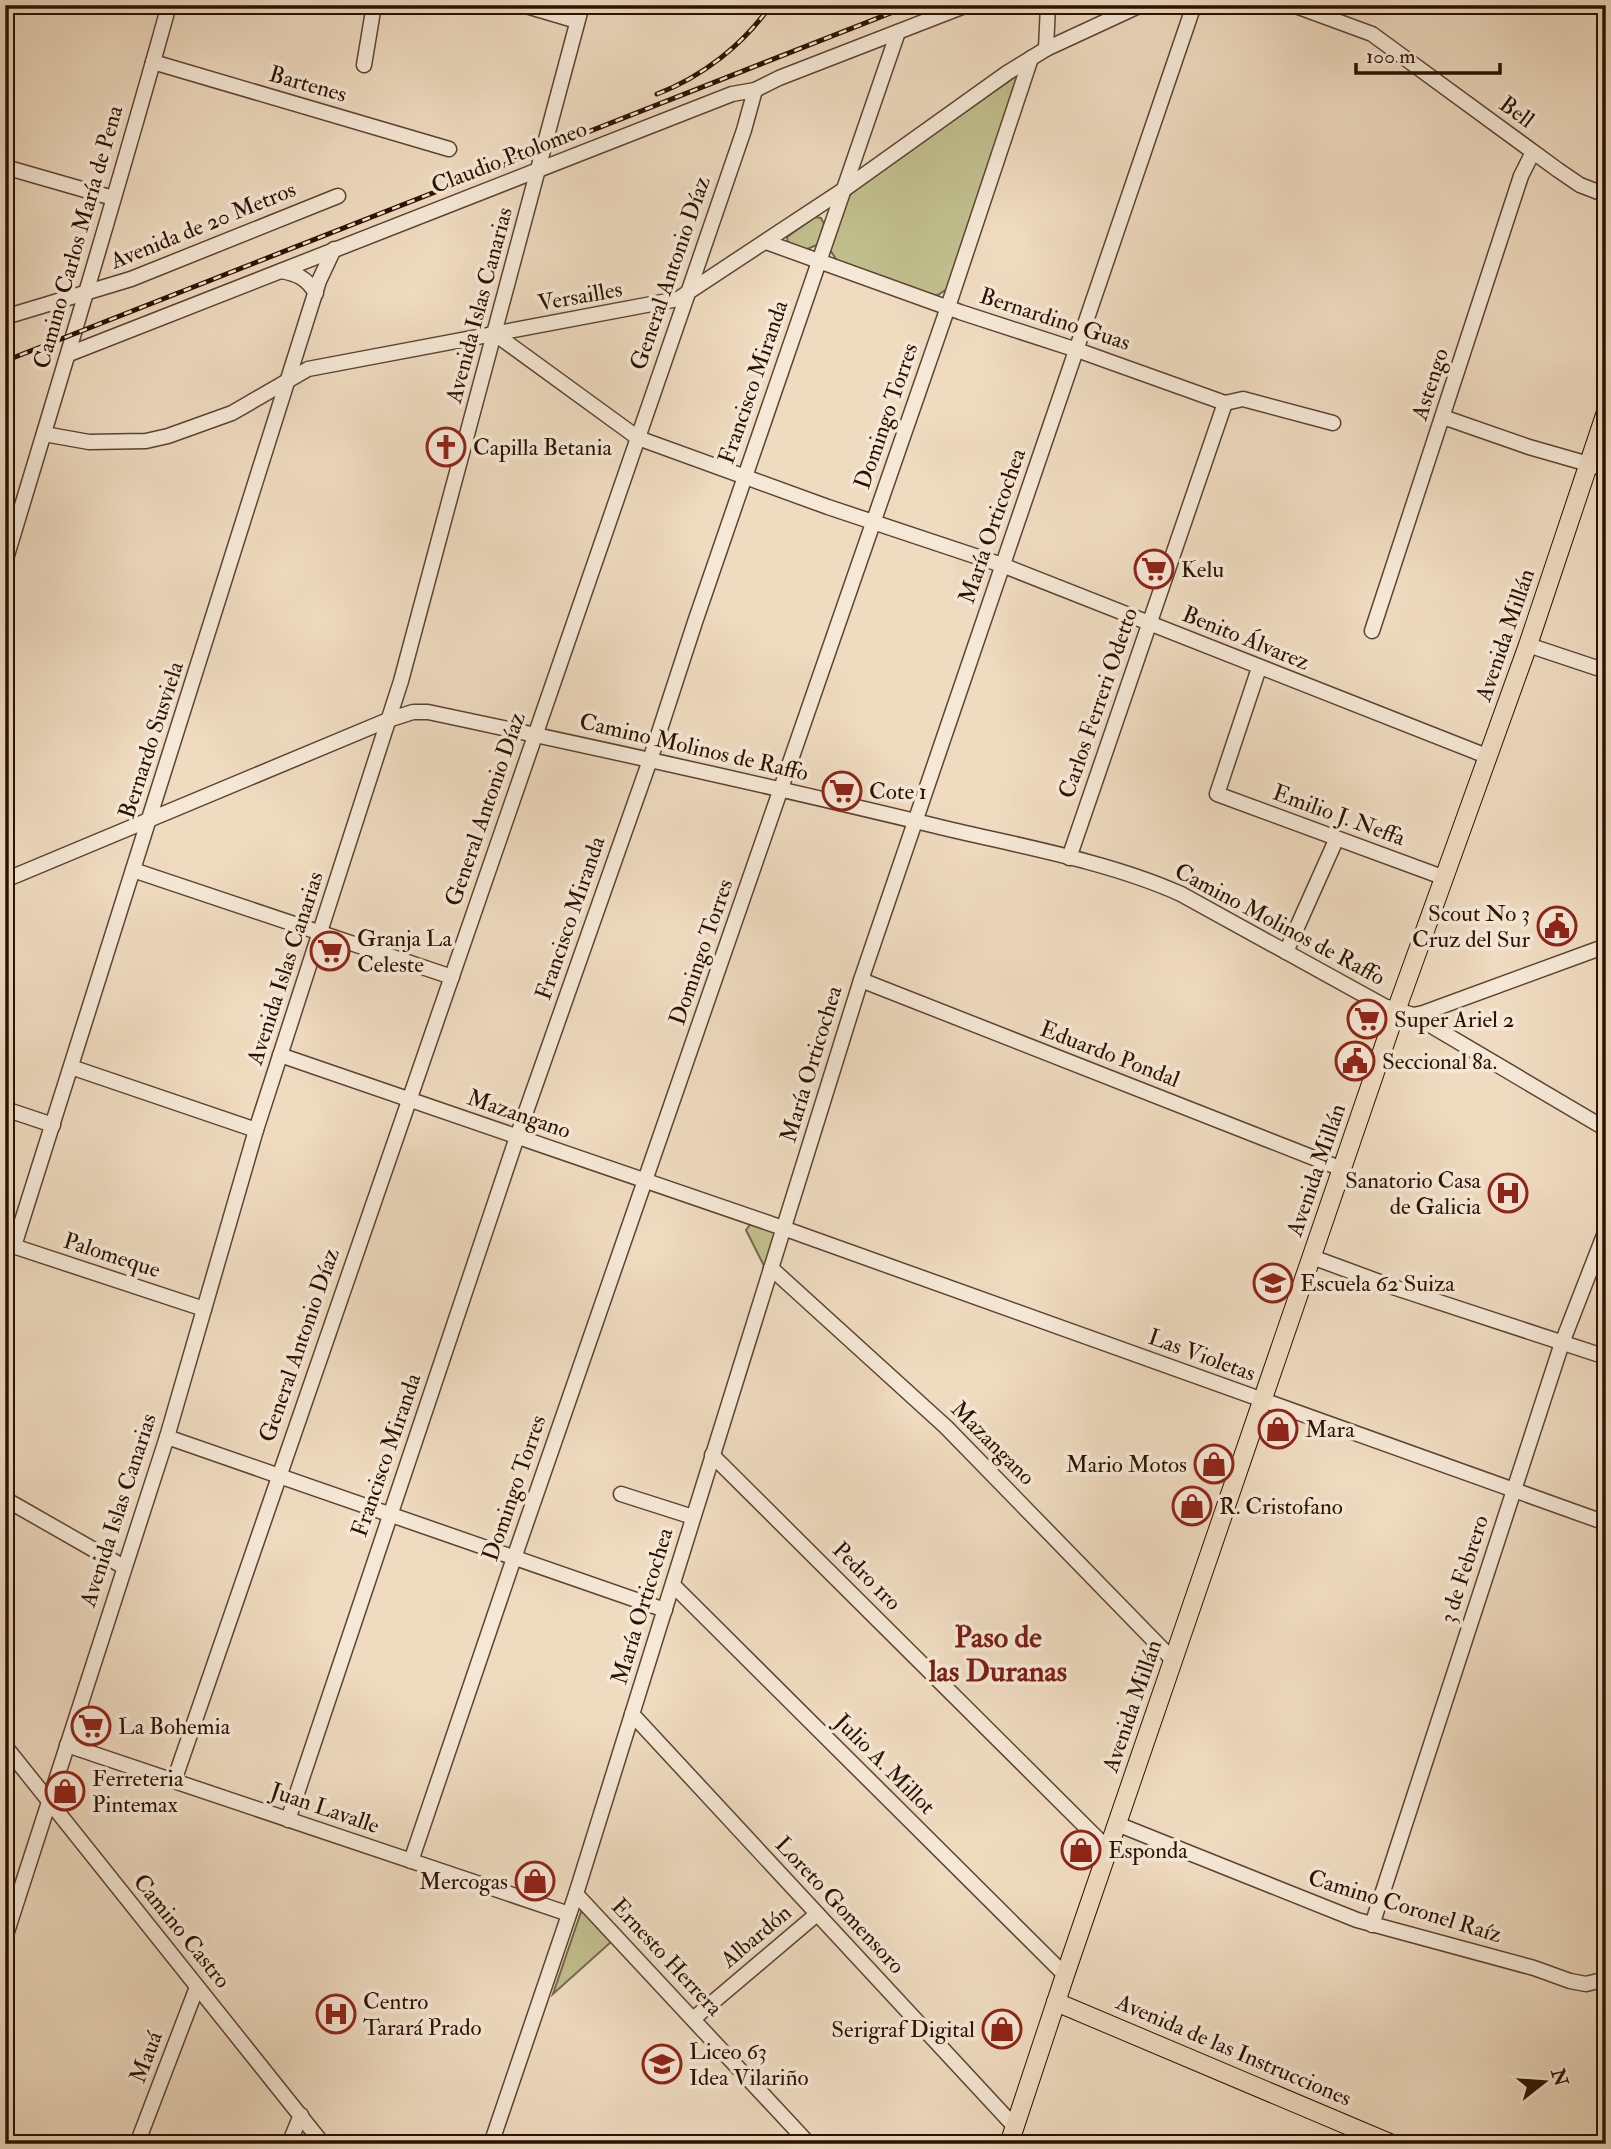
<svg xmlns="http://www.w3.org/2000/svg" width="1611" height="2149" font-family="'IM FELL Double Pica',serif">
<rect width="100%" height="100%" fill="#efdbc0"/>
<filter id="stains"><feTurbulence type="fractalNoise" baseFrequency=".00286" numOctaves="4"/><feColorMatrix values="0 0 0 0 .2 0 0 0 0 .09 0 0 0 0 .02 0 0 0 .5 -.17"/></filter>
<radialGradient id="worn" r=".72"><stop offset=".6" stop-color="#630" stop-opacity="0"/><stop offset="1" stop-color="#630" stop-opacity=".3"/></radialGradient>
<!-- green -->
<g fill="#c1be8d" stroke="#766847" stroke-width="2">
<polygon points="1015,77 1018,77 947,289 938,295 932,295 838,262 830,250 848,197 855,189"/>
<polygon points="815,217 821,218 824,224 817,245 805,250 788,244 787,237"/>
<polygon points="752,1222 775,1232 766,1267 763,1264 746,1230"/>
<polygon points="581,1912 584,1913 611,1942 553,1994"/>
</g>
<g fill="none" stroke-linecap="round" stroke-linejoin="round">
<defs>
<g id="minor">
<polyline points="523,5 577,21"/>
<polyline points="1293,5 1372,34 1558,170 1580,185 1606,195"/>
<polyline points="1046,49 1048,5"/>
<polyline points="153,62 449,149"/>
<polyline points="364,65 374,5"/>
<polyline points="5,167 113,198"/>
<polyline points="766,242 960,312 1077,350 1225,403 1243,399 1333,423"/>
<path d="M281 271C298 274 306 278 316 293"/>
<polyline points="5,317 131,279 338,196"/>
<polyline points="495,334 638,438 828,507 1002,565 1489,757"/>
<polyline points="69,354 732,94 755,90 779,78 967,5"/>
<polyline points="1443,417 1529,447 1606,469"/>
<polyline points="44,434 89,442 146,441 168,436 232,413 308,369 678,299 846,188 1007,73 1046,49 1141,5"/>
<path d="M5 562C61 377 117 192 169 5"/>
<polyline points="1372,631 1521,176 1533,152"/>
<polyline points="1528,645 1606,671"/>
<polyline points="1259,668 1217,794 1445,878"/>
<polyline points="1069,858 1225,403"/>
<polyline points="133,870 452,977"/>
<path d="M5 880 388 720 413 712H428C598 748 767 785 936 826 1014 845 1108 861 1181 894L1384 1006 1413 1015 1423 1013 1606 946"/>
<polyline points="1286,952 1336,840"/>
<polyline points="861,980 1342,1169"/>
<polyline points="1413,1015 1606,1129"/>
<polyline points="280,1055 783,1228 1606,1523"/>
<polyline points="71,1067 256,1130"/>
<polyline points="5,1109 53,1125"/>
<polyline points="7,1244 204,1309"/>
<polyline points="14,1246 319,281 334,249"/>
<polyline points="1312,1257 1396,1288 1606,1357"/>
<polyline points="771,1268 946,1427 1173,1660"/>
<polyline points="167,1437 665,1610"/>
<polyline points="712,1455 1108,1849"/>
<polyline points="621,1494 693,1517"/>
<polyline points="5,1499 124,1567"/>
<polyline points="673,1585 1065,1975"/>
<polyline points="632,1714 1015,2127"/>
<polyline points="67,1745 569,1914"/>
<polyline points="5,1746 323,2144"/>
<polyline points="174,1781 688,293 744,130 755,90"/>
<polyline points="288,1820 517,1137 650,760 695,622 898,32"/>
<polyline points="1117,1824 1357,1920 1534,1968 1570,1981 1586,1984 1606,1979"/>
<polyline points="411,1861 514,1558 948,307 1031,58"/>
<polyline points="576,1894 809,2144"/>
<polyline points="1372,1925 1562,1343 1606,1230"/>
<polyline points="5,1938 167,1437 256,1130 401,681 582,5"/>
<polyline points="693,2019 817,1914"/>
<polyline points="137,2144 197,1987"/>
<polyline points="289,2144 301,2115"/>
<polyline points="491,2144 576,1894 861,980 1194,5"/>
</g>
<g id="major">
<polyline points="1056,2002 1392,2144"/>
<polyline points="1009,2144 1065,1975 1396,1011 1528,645 1606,412"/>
</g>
</defs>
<!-- minor casing -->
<use href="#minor" stroke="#5c4431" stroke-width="17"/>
<!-- major casing -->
<use href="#major" stroke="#2b1101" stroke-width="20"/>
<!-- minor -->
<use href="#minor" stroke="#f5e8d6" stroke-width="14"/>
<!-- major -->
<use href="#major" stroke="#efdbc0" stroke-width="18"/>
<defs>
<g id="rail">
<path d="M657 94C702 77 743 45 771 5"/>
<polyline points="5,361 911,5"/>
</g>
</defs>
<!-- rail casing -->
<use href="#rail" stroke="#2b1101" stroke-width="5"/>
<!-- rail -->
<use href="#rail" stroke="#f5e8d6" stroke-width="2.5" stroke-dasharray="8" stroke-linecap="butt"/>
</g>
<!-- icons -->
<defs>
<symbol id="church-ring" viewBox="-11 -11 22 22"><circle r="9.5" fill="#f5e8d6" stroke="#8f2418" stroke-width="1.5"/><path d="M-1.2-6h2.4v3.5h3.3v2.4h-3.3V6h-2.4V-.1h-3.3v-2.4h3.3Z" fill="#8f2418"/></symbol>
<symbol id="supermarket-ring" viewBox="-11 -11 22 22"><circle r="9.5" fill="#f5e8d6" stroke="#8f2418" stroke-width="1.5"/><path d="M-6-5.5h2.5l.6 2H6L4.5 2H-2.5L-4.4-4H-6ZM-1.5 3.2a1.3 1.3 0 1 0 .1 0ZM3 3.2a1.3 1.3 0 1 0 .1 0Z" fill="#8f2418"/></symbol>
<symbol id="civic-ring" viewBox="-11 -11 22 22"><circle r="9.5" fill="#f5e8d6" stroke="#8f2418" stroke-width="1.5"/><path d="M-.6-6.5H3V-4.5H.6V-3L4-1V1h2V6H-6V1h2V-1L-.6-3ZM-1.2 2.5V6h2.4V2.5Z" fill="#8f2418"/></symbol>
<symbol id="hospital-ring" viewBox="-11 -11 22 22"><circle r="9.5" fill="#f5e8d6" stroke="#8f2418" stroke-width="1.5"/><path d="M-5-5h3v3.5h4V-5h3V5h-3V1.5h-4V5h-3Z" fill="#8f2418"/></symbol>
<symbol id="school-ring" viewBox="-11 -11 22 22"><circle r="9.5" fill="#f5e8d6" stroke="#8f2418" stroke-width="1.5"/><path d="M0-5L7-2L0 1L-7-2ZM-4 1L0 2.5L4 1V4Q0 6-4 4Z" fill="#8f2418"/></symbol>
<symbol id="shop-ring" viewBox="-11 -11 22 22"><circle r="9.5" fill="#f5e8d6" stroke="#8f2418" stroke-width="1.5"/><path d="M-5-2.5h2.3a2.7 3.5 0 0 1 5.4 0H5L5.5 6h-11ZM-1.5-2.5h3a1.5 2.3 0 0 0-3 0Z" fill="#8f2418"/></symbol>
</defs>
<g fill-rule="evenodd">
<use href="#church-ring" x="424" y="425" width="44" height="44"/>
<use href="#supermarket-ring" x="1132" y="547" width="44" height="44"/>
<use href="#supermarket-ring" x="820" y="769" width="44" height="44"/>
<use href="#civic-ring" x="1535" y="904" width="44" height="44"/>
<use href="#supermarket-ring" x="308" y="929" width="44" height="44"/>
<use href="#supermarket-ring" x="1345" y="997" width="44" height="44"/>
<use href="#civic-ring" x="1333" y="1039" width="44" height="44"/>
<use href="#hospital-ring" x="1486" y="1171" width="44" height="44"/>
<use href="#school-ring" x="1251" y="1261" width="44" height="44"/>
<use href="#shop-ring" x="1256" y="1407" width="44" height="44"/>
<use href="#shop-ring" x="1192" y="1442" width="44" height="44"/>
<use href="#shop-ring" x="1170" y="1484" width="44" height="44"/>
<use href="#supermarket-ring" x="69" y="1704" width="44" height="44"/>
<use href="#shop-ring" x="43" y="1769" width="44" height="44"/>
<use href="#shop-ring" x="1059" y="1828" width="44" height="44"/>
<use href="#shop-ring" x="513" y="1859" width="44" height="44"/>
<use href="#hospital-ring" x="314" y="1992" width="44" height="44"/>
<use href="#shop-ring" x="980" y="2007" width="44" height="44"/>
<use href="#school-ring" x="640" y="2042" width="44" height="44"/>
</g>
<g text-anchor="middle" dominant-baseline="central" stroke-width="7" stroke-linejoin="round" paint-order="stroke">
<!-- street labels -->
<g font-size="23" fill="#2b1101" stroke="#f5e8d6">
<text transform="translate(308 84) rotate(16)">Bartenes</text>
<text transform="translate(1517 112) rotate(36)">Bell</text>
<text transform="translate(509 157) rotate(-21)">Claudio Ptolomeo</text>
<text transform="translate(203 225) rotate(-22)">Avenida de 20 Metros</text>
<text transform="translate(78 237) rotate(-74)">Camino Carlos María de Pena</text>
<text transform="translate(670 273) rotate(-71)">General Antonio Díaz</text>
<text transform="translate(580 296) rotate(-10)">Versailles</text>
<text transform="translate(479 305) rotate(-75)">Avenida Islas Canarias</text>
<text transform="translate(1055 319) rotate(18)">Bernardino Guas</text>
<text transform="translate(753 382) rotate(-71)">Francisco Miranda</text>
<text transform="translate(1430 384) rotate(-72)">Astengo</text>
<text transform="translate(886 416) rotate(-71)">Domingo Torres</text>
<text transform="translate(992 526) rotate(-71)">María Orticochea</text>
<text transform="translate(1505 635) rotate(-71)">Avenida Millán</text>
<text transform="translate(1246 638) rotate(22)">Benito Álvarez</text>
<text transform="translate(1098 703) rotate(-71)">Carlos Ferreri Odetto</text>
<text transform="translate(151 740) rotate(-72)">Bernardo Susviela</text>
<text transform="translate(694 747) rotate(13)">Camino Molinos de Raffo</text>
<text transform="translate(485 809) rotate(-71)">General Antonio Díaz</text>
<text transform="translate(1339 815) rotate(20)">Emilio J. Neffa</text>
<text transform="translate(570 918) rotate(-71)">Francisco Miranda</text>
<text transform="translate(1280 924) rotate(28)">Camino Molinos de Raffo</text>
<text transform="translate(701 952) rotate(-71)">Domingo Torres</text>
<text transform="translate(285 968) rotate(-72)">Avenida Islas Canarias</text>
<text transform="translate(1110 1054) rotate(21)">Eduardo Pondal</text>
<text transform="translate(811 1064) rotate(-73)">María Orticochea</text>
<text transform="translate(519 1114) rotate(19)">Mazangano</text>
<text transform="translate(1316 1170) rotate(-71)">Avenida Millán</text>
<text transform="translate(112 1255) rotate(18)">Palomeque</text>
<text transform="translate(299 1345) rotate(-71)">General Antonio Díaz</text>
<text transform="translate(1202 1355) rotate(20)">Las Violetas</text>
<text transform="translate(993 1443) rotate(45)">Mazangano</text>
<text transform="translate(386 1455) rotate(-71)">Francisco Miranda</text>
<text transform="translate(514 1488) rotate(-71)">Domingo Torres</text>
<text transform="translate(118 1510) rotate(-72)">Avenida Islas Canarias</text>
<text transform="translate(1464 1569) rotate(-72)">3 de Febrero</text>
<text transform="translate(867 1576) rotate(45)">Pedro 1ro</text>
<text transform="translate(642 1606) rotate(-73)">María Orticochea</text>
<text transform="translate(1132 1706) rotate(-71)">Avenida Millán</text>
<text transform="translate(885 1764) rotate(45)">Julio A. Millot</text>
<text transform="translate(325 1808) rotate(19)">Juan Lavalle</text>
<text transform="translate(840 1905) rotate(47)">Loreto Gomensoro</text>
<text transform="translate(1405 1906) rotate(17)">Camino Coronel Raíz</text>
<text transform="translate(182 1931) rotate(51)">Camino Castro</text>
<text transform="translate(756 1936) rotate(-40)">Albardón</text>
<text transform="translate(667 1957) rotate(47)">Ernesto Herrera</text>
<text transform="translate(1234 2050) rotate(23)">Avenida de las Instrucciones</text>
<text transform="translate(146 2057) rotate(-69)">Mauá</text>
</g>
<!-- poi labels -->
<g font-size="23" fill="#2b1101" stroke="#f5e8d6" text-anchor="start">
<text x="473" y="447">Capilla Betania</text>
<text x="1181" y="569">Kelu</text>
<text x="869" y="791">Cote 1</text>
<text x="1530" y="913" text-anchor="end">Scout No 3<tspan x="1530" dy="26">Cruz del Sur</tspan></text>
<text x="357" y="938">Granja La<tspan x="357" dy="26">Celeste</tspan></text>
<text x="1394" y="1019">Super Ariel 2</text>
<text x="1382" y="1061">Seccional 8a.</text>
<text x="1481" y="1180" text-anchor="end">Sanatorio Casa<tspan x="1481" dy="26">de Galicia</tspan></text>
<text x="1300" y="1283">Escuela 62 Suiza</text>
<text x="1305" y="1429">Mara</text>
<text x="1187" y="1464" text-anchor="end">Mario Motos</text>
<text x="1219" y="1506">R. Cristofano</text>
<text x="118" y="1726">La Bohemia</text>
<text x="92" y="1778">Ferreteria<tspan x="92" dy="26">Pintemax</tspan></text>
<text x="1108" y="1850">Esponda</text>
<text x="508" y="1881" text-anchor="end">Mercogas</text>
<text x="363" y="2001">Centro<tspan x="363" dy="26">Tarará Prado</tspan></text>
<text x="975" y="2029" text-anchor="end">Serigraf Digital</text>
<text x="689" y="2051">Liceo 63<tspan x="689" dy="26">Idea Vilariño</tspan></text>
</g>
<!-- district labels -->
<g font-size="30" font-weight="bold" fill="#7a1f14" stroke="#f5e8d6">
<text x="998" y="1637">Paso de<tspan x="998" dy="34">las Duranas</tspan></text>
</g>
</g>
<!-- margin -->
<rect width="1611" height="2149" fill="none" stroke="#efdbc0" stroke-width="28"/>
<rect x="7" y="7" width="1597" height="2135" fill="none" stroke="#2b1101" stroke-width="3.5"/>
<rect x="14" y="14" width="1583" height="2121" fill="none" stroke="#2b1101" stroke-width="2"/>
<!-- north arrow -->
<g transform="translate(1544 2082) rotate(73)" stroke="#f5e8d6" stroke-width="5" paint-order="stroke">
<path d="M0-5L12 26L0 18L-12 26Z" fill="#2b1101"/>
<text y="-10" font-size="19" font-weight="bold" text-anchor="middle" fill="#2b1101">N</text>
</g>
<!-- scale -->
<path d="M1356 63v10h144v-10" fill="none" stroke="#2b1101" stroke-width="3.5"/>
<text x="1366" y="63" font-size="21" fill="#2b1101" stroke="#f5e8d6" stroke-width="5" paint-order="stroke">100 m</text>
<rect width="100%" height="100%" filter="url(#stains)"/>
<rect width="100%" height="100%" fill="url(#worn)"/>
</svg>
